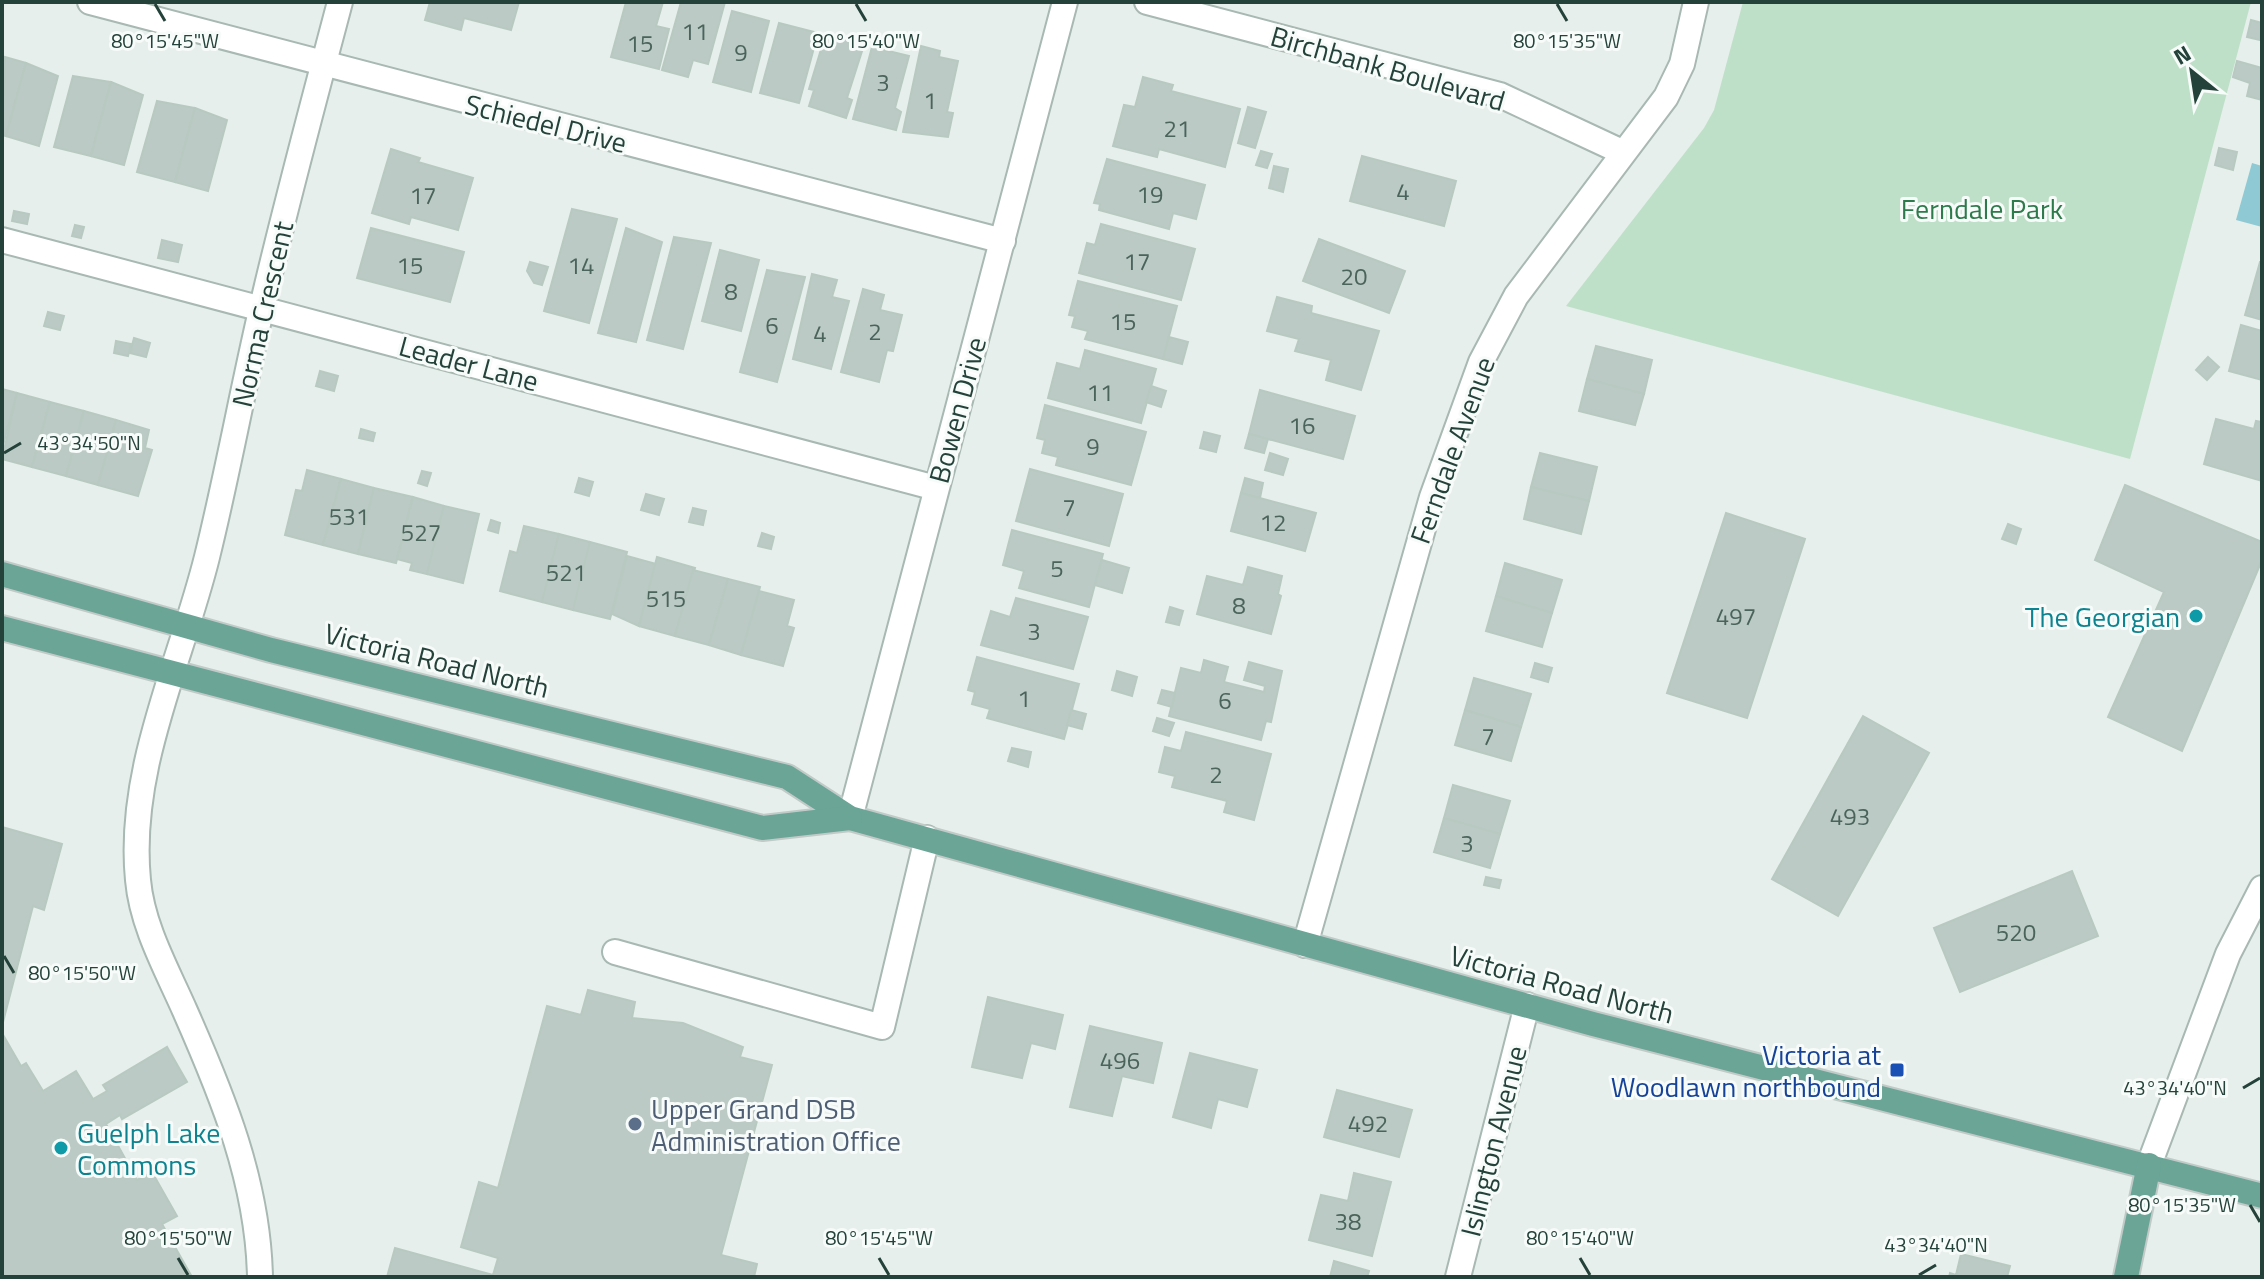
<svg xmlns="http://www.w3.org/2000/svg" width="2264" height="1279" font-family="'Titillium Web',sans-serif">
<rect width="100%" height="100%" fill="#e6efeb"/>
<!-- green -->
<polygon fill="#bfe0c8" points="1743,2 2251,2 2130,459 1566,306 1704,128 1714,110"/>
<!-- water -->
<polygon fill="#8ec9d4" points="2252,163 2262,166 2262,227 2236,220"/>
<!-- building -->
<g fill="#bbcac4" stroke="#b8c9c2" stroke-width="2">
<polygon points="430,2 519,2 511,30 464,18 461,30 425,20"/>
<polygon points="626,2 663,2 656,26 669,29 659,69 611,57"/>
<polygon points="681,2 725,2 708,64 693,60 688,77 662,70"/>
<polygon points="732,11 769,21 751,92 713,82"/>
<polygon points="2251,20 2262,23 2260,40 2247,37"/>
<polygon points="779,23 818,33 799,103 760,93"/>
<polygon points="826,33 864,45 847,98 852,100 846,118 809,106 814,90 809,89"/>
<polygon points="921,46 940,51 939,57 958,61 947,112 953,113 948,137 903,132"/>
<polygon points="872,47 909,56 895,108 901,112 896,130 853,119"/>
<polygon points="5,57 26,63 6,136 2,135"/>
<polygon points="2237,61 2262,68 2262,100 2247,96 2250,83 2233,77"/>
<polygon points="26,63 58,76 39,146 6,136"/>
<polygon points="73,76 111,82 91,156 54,147"/>
<polygon points="1143,77 1173,85 1171,91 1240,109 1225,167 1159,149 1157,157 1113,146 1124,105 1135,107"/>
<polygon points="111,82 143,95 124,165 91,156"/>
<polygon points="157,101 195,108 175,182 137,172"/>
<polygon points="1248,107 1266,112 1255,148 1238,143"/>
<polygon points="195,108 227,120 208,191 175,182"/>
<polygon points="2219,148 2237,152 2233,170 2215,165"/>
<polygon points="391,149 420,158 418,162 473,178 458,230 411,217 409,224 372,213"/>
<polygon points="1261,151 1272,154 1267,168 1256,165"/>
<polygon points="1362,156 1456,181 1444,226 1350,201"/>
<polygon points="1107,159 1205,185 1196,219 1173,213 1169,229 1099,210 1100,204 1094,203"/>
<polygon points="1274,166 1288,169 1283,192 1269,188"/>
<polygon points="572,209 617,219 589,323 544,311"/>
<polygon points="14,211 29,214 27,224 12,221"/>
<polygon points="1101,224 1195,249 1181,300 1079,273 1087,243 1095,245"/>
<polygon points="75,225 84,227 81,238 72,236"/>
<polygon points="371,228 464,252 450,302 357,278"/>
<polygon points="626,228 662,242 636,342 598,333"/>
<polygon points="674,237 711,243 683,349 647,340"/>
<polygon points="1319,239 1405,271 1389,313 1303,281"/>
<polygon points="162,240 182,245 178,262 158,258"/>
<polygon points="720,250 759,260 741,331 702,321"/>
<polygon points="530,262 548,267 542,285 534,283 527,271"/>
<polygon points="2260,262 2262,262 2262,320 2245,315"/>
<polygon points="767,270 805,277 777,382 740,372"/>
<polygon points="812,274 837,280 832,297 849,301 831,369 793,359"/>
<polygon points="1078,281 1177,306 1163,359 1085,339 1088,331 1072,327 1075,316 1069,315"/>
<polygon points="863,289 884,295 880,310 902,315 893,351 887,350 879,382 841,372"/>
<polygon points="1277,297 1312,306 1311,313 1379,331 1361,390 1326,380 1331,360 1295,351 1299,339 1267,331"/>
<polygon points="48,312 64,316 60,330 44,326"/>
<polygon points="2241,325 2262,331 2262,380 2229,371"/>
<polygon points="1169,337 1188,342 1182,364 1163,359"/>
<polygon points="134,338 150,343 146,357 130,353"/>
<polygon points="116,341 131,344 128,356 114,353"/>
<polygon points="1596,346 1652,360 1644,394 1587,379"/>
<polygon points="1085,350 1156,369 1141,423 1048,398 1057,363 1080,369"/>
<polygon points="2208,357 2219,367 2207,380 2196,370"/>
<polygon points="320,371 338,376 334,391 316,386"/>
<polygon points="1587,379 1644,394 1635,425 1579,411"/>
<polygon points="1151,386 1166,391 1161,407 1146,402"/>
<polygon points="2,389 17,393 2,449"/>
<polygon points="1260,390 1355,416 1343,459 1249,434"/>
<polygon points="17,393 50,402 32,467 2,459"/>
<polygon points="50,402 84,411 66,476 32,467"/>
<polygon points="1045,405 1146,432 1131,485 1056,465 1058,457 1042,453 1045,440 1037,438"/>
<polygon points="84,411 116,420 98,485 66,476"/>
<polygon points="2216,419 2254,429 2256,421 2262,422 2262,481 2204,464"/>
<polygon points="116,420 149,430 145,448 152,450 138,496 98,485"/>
<polygon points="361,429 375,433 373,441 359,438"/>
<polygon points="1204,432 1220,436 1216,452 1200,448"/>
<polygon points="1249,434 1268,439 1264,453 1245,448"/>
<polygon points="1270,453 1288,459 1283,475 1265,470"/>
<polygon points="1540,453 1597,467 1589,501 1531,487"/>
<polygon points="1030,469 1123,494 1109,546 1016,521"/>
<polygon points="307,470 341,479 323,545 285,535 296,490 302,491"/>
<polygon points="422,471 431,473 427,486 418,483"/>
<polygon points="579,478 593,482 589,496 575,492"/>
<polygon points="1245,478 1263,483 1260,498 1241,493"/>
<polygon points="341,479 374,488 358,554 323,545"/>
<polygon points="2125,485 2262,542 2262,560 2182,751 2108,717 2164,592 2095,560"/>
<polygon points="1531,487 1589,501 1581,534 1524,519"/>
<polygon points="374,488 413,497 396,563 358,554"/>
<polygon points="1241,493 1316,513 1305,551 1231,531"/>
<polygon points="646,494 664,499 659,515 641,510"/>
<polygon points="413,497 444,506 427,574 410,570 412,563 397,559"/>
<polygon points="444,506 479,514 463,583 427,574"/>
<polygon points="693,508 706,511 703,525 689,522"/>
<polygon points="1726,513 1805,539 1747,718 1667,693"/>
<polygon points="491,520 500,523 498,533 488,530"/>
<polygon points="2008,524 2021,529 2016,544 2002,539"/>
<polygon points="524,526 559,534 542,602 500,591 510,551 517,553"/>
<polygon points="1012,530 1103,554 1089,607 1019,588 1024,571 1003,565"/>
<polygon points="762,533 774,537 771,549 758,546"/>
<polygon points="559,534 590,542 573,610 542,602"/>
<polygon points="590,542 627,552 610,619 573,610"/>
<polygon points="627,556 656,564 639,626 612,614"/>
<polygon points="657,557 695,568 675,636 639,626"/>
<polygon points="1102,560 1129,568 1122,593 1095,585"/>
<polygon points="1505,563 1562,580 1552,613 1496,596"/>
<polygon points="1248,567 1282,576 1278,594 1281,596 1271,634 1197,614 1207,576 1243,585"/>
<polygon points="693,570 728,579 709,645 675,636"/>
<polygon points="728,579 760,587 741,655 709,645"/>
<polygon points="759,591 794,600 787,626 794,628 783,666 741,655"/>
<polygon points="1496,596 1552,613 1542,647 1486,631"/>
<polygon points="1016,598 1088,617 1073,669 981,645 991,611 1010,617"/>
<polygon points="1170,607 1183,611 1179,625 1166,622"/>
<polygon points="977,657 1079,684 1064,739 987,718 990,709 972,704 975,692 968,690"/>
<polygon points="1204,660 1228,667 1224,682 1264,692 1265,686 1244,680 1249,662 1282,671 1271,722 1266,721 1261,740 1169,716 1181,668 1201,673"/>
<polygon points="1535,663 1552,668 1548,682 1531,677"/>
<polygon points="1117,671 1137,677 1132,696 1112,690"/>
<polygon points="1474,678 1531,694 1521,727 1465,710"/>
<polygon points="1162,690 1175,693 1172,707 1158,703"/>
<polygon points="1071,710 1086,714 1082,729 1067,725"/>
<polygon points="1465,710 1521,727 1511,761 1455,745"/>
<polygon points="1863,716 1929,753 1838,916 1772,879"/>
<polygon points="1157,718 1174,723 1169,736 1153,731"/>
<polygon points="1186,732 1271,754 1254,820 1224,812 1227,801 1172,787 1175,776 1159,772 1165,747 1181,751"/>
<polygon points="1012,748 1031,752 1028,767 1008,761"/>
<polygon points="1453,785 1510,801 1500,834 1444,818"/>
<polygon points="1444,818 1500,834 1490,868 1434,852"/>
<polygon points="2,827 62,844 44,910 33,906 2,1026"/>
<polygon points="2072,871 2098,936 1960,992 1934,928"/>
<polygon points="1486,877 1501,880 1499,888 1484,885"/>
<polygon points="588,990 635,1002 632,1018 683,1023 743,1047 740,1057 772,1065 721,1255 757,1264 754,1277 387,1277 395,1248 493,1275 498,1258 461,1247 479,1182 498,1188 547,1006 581,1015"/>
<polygon points="988,997 1063,1015 1055,1049 1031,1043 1022,1078 972,1067"/>
<polygon points="1090,1026 1162,1043 1153,1083 1122,1076 1112,1116 1070,1107"/>
<polygon points="2,1033 21,1066 26,1063 43,1091 76,1071 93,1099 107,1091 103,1085 167,1047 187,1082 122,1119 120,1115 106,1124 137,1180 152,1172 177,1216 162,1224 192,1277 3,1277"/>
<polygon points="1190,1053 1257,1070 1247,1107 1218,1099 1211,1128 1173,1117"/>
<polygon points="1337,1090 1412,1110 1399,1157 1324,1137"/>
<polygon points="1354,1173 1391,1182 1372,1256 1309,1240 1321,1195 1348,1201"/>
<polygon points="1961,1254 2010,1266 2007,1277 1949,1277 1950,1273 1956,1275"/>
<polygon points="1334,1261 1369,1271 1367,1277 1330,1277"/>
</g>
<g fill="none" stroke-linecap="round" stroke-linejoin="round">
<defs>
<g id="minor">
<polyline points="90,2 1003,241"/>
<polyline points="1147,2 1500,95 1622,152"/>
<polyline points="2,240 936,488"/>
<polyline points="850,818 1065,2"/>
<polyline points="1305,945 1432,497 1481,362 1516,296 1666,97 1682,64 1696,2"/>
<polyline points="615,952 882,1027 927,838"/>
<polyline points="2149,1165 2228,954 2262,888"/>
<path d="M260 1277C258 1182 223 1097 185 1011 167 970 142 926 138 880 127 769 181 662 207 557 227 476 242 393 261 311 285 207 313 104 340 2"/>
<polyline points="1458,1277 1527,1005"/>
</g>
<g id="major">
<polyline points="2,574 271,650 787,777 850,818 1593,1024 2262,1196"/>
<polyline points="2,628 762,828 850,818"/>
<polyline points="2126,1277 2149,1165"/>
</g>
</defs>
<!-- minor casing -->
<use href="#minor" stroke="#a8b8b2" stroke-width="28"/>
<!-- major casing -->
<use href="#major" stroke="#c2cac8" stroke-width="28"/>
<!-- minor -->
<use href="#minor" stroke="#fff" stroke-width="24"/>
<!-- major -->
<use href="#major" stroke="#6aa596" stroke-width="24"/>
</g>
<!-- ticks -->
<path fill="none" stroke="#24423a" stroke-width="3" d="M155 4 165 21M856 4 866 21M1557 4 1567 21M4 453 21 443M4 956 14 973M2243 1088 2260 1078M2250 1205 2260 1222M178 1258 188 1275M879 1258 889 1275M1580 1258 1590 1275M1919 1275 1936 1265"/>
<!-- markers -->
<g fill="#0f9aa8" stroke="#f7fbf9" stroke-width="3">
<circle cx="2196" cy="616" r="8"/>
<circle cx="61" cy="1148" r="8"/>
</g>
<rect fill="#1a4fb4" stroke="#f7fbf9" stroke-width="3" x="1889" y="1062" width="16" height="16" rx="4"/>
<circle fill="#5c6f8a" stroke="#f7fbf9" stroke-width="3" cx="635" cy="1124" r="8"/>
<g text-anchor="middle" dominant-baseline="central" stroke-width="6" stroke-linejoin="round" paint-order="stroke">
<!-- number labels -->
<g font-size="24" fill="#4a645c">
<text x="695" y="31">11</text>
<text x="640" y="43">15</text>
<text x="741" y="52">9</text>
<text x="883" y="82">3</text>
<text x="930" y="100">1</text>
<text x="1177" y="128">21</text>
<text x="1403" y="191">4</text>
<text x="1150" y="194">19</text>
<text x="423" y="195">17</text>
<text x="1137" y="261">17</text>
<text x="410" y="265">15</text>
<text x="581" y="265">14</text>
<text x="1354" y="276">20</text>
<text x="731" y="291">8</text>
<text x="1123" y="321">15</text>
<text x="772" y="325">6</text>
<text x="875" y="331">2</text>
<text x="820" y="333">4</text>
<text x="1100" y="392">11</text>
<text x="1302" y="425">16</text>
<text x="1093" y="446">9</text>
<text x="1069" y="507">7</text>
<text x="349" y="516">531</text>
<text x="1273" y="522">12</text>
<text x="421" y="532">527</text>
<text x="1057" y="568">5</text>
<text x="566" y="572">521</text>
<text x="666" y="598">515</text>
<text x="1239" y="605">8</text>
<text x="1736" y="616">497</text>
<text x="1034" y="631">3</text>
<text x="1024" y="698">1</text>
<text x="1225" y="700">6</text>
<text x="1488" y="736">7</text>
<text x="1216" y="774">2</text>
<text x="1850" y="816">493</text>
<text x="1467" y="843">3</text>
<text x="2016" y="932">520</text>
<text x="1120" y="1060">496</text>
<text x="1368" y="1123">492</text>
<text x="1348" y="1221">38</text>
</g>
<!-- street labels -->
<g font-size="28" fill="#24423a" stroke="#f7fbf9">
<text transform="translate(1388 68) rotate(16)">Birchbank Boulevard</text>
<text transform="translate(546 123) rotate(14)">Schiedel Drive</text>
<text transform="translate(262 314) rotate(-77)">Norma Crescent</text>
<text transform="translate(469 363) rotate(15)">Leader Lane</text>
<text transform="translate(957 410) rotate(-75)">Bowen Drive</text>
<text transform="translate(1452 450) rotate(-70)">Ferndale Avenue</text>
<text transform="translate(437 660) rotate(14)">Victoria Road North</text>
<text transform="translate(1562 984) rotate(15)">Victoria Road North</text>
<text transform="translate(1493 1141) rotate(-76)">Islington Avenue</text>
</g>
<!-- park labels -->
<g font-size="28" fill="#2d7a4b" stroke="#f7fbf9">
<text x="1982" y="208">Ferndale Park</text>
</g>
<!-- culture labels -->
<g font-size="28" fill="#0d838f" stroke="#f7fbf9" text-anchor="end">
<text x="2180" y="616">The Georgian</text>
<text x="77" y="1132" text-anchor="start">Guelph Lake<tspan x="77" dy="32">Commons</tspan></text>
</g>
<!-- transit labels -->
<g font-size="28" fill="#164399" stroke="#f7fbf9" text-anchor="end">
<text x="1881" y="1054">Victoria at<tspan x="1881" dy="32">Woodlawn northbound</tspan></text>
</g>
<!-- service labels -->
<g font-size="28" fill="#4e5e75" stroke="#f7fbf9" text-anchor="start">
<text x="651" y="1108">Upper Grand DSB<tspan x="651" dy="32">Administration Office</tspan></text>
</g>
</g>
<g font-size="20" text-anchor="middle" fill="#24423a" stroke="#f7fbf9" stroke-width="6" stroke-linejoin="round" paint-order="stroke">
<text x="165" y="48">80°15'45"W</text>
<text x="866" y="48">80°15'40"W</text>
<text x="1567" y="48">80°15'35"W</text>
<text x="89" y="450">43°34'50"N</text>
<text x="82" y="980">80°15'50"W</text>
<text x="2175" y="1095">43°34'40"N</text>
<text x="2182" y="1212">80°15'35"W</text>
<text x="178" y="1245">80°15'50"W</text>
<text x="879" y="1245">80°15'45"W</text>
<text x="1580" y="1245">80°15'40"W</text>
<text x="1936" y="1252">43°34'40"N</text>
</g>
<!-- border -->
<rect width="2264" height="1279" fill="none" stroke="#24423a" stroke-width="8"/>
<!-- north arrow -->
<g transform="translate(2192 72) rotate(330)" stroke="#f7fbf9" stroke-width="6" paint-order="stroke">
<path d="M0-6L14 30L0 20L-14 30Z" fill="#24423a"/>
<text y="-12" font-size="22" font-weight="bold" text-anchor="middle" fill="#24423a">N</text>
</g>
</svg>
